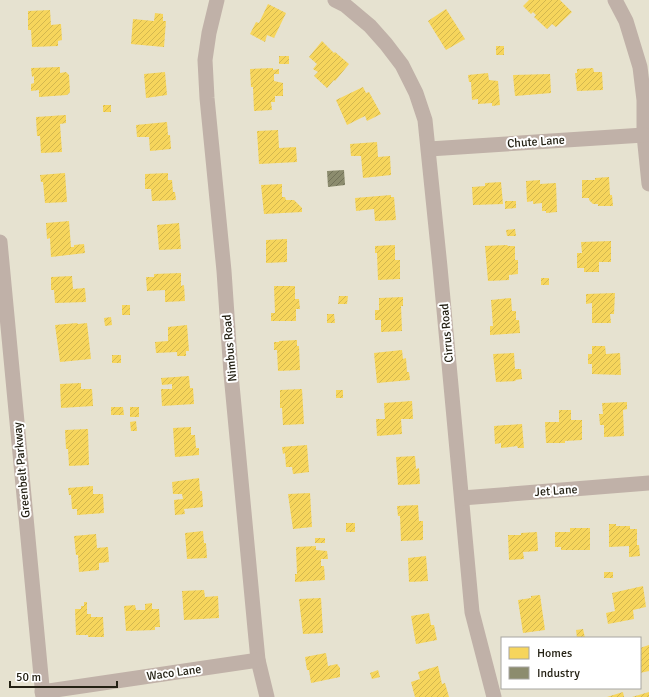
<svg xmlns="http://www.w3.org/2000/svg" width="649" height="697" font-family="Signika,sans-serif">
<defs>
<pattern id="homes-hatch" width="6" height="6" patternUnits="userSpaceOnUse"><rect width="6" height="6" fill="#f6d55c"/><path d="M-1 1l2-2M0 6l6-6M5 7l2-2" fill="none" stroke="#d3b74f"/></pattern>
<pattern id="industry-hatch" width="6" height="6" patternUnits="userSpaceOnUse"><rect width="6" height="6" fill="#8c8c6e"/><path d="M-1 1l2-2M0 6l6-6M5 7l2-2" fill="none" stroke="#727259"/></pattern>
</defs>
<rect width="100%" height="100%" fill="#e6e2d0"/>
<!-- homes -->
<g fill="url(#homes-hatch)">
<polygon points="529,0 560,0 572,12 556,27 552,24 547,29 534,17 536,15 533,12 531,14 523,6"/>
<polygon points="268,4 286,13 274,38 267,35 265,42 250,34 256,22 259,23"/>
<polygon points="446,9 465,39 446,50 428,21"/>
<polygon points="50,10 51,25 61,24 62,40 58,41 58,46 32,47 31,30 28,30 28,11"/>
<polygon points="155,13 163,14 163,21 166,21 164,47 131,44 133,19 154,21"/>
<polygon points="322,41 334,53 335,52 349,64 335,81 334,80 327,88 314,76 318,72 313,69 317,64 309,57"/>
<rect x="496" y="46" width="8" height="9"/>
<rect x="279" y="56" width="10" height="8"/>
<polygon points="60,67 60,73 66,72 69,75 70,92 67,95 39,97 39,90 31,91 31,84 34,83 34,76 32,77 31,68"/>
<polygon points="273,68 273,70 279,69 279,74 274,74 274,81 283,83 283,96 275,96 275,102 271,102 272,110 254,111 253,87 251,87 250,69"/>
<polygon points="593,68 594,72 602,72 603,90 577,91 575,73 577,73 577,69"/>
<polygon points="165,72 167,95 146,98 144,74"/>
<polygon points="488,73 489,80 498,81 500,105 492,106 492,103 478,104 478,99 472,100 471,82 469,82 468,75"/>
<polygon points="550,74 551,93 515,96 513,75"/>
<polygon points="363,87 366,93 369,92 381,114 367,121 365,116 347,125 336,100"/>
<rect x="103" y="105" width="8" height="7"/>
<polygon points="66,115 66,123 60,124 62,152 41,153 40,136 37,136 36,117"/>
<polygon points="167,122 168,135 170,135 171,149 150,151 149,137 137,137 136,125"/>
<polygon points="278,130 279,148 296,147 297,162 259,164 257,131"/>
<polygon points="377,142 378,157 390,156 391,175 363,178 361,156 351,156 350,144"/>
<polygon points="65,173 67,202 45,203 43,182 41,182 40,175"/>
<polygon points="168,173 168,180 172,180 173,192 175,192 176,200 152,201 151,189 145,189 145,174"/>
<polygon points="609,177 610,195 612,195 613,206 598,206 598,204 593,204 589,200 589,198 582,198 582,180 595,180 595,178"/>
<polygon points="540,180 540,184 556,183 557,212 546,213 546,211 542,211 542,203 533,204 533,201 527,202 526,181"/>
<polygon points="501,182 503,204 473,205 472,187 485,186 485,183"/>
<polygon points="282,184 282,197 285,197 286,200 294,200 302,208 302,212 264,214 261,185"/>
<polygon points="391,195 391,197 394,197 396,220 375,221 374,209 356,211 355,198"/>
<polygon points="505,201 516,201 516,208 505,209"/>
<polygon points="69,221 71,247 74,247 74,245 84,244 85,253 51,257 50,238 47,239 46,223"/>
<polygon points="179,223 181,249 159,250 157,225"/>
<polygon points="515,229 516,236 507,236 506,230"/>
<polygon points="287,239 287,262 266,263 266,240"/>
<polygon points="611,241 611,262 599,262 599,272 584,272 584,268 577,268 577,253 582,253 581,242"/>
<polygon points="395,245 395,260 400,260 400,279 378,280 377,253 375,253 375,246"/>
<polygon points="507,245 508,246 515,246 515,260 518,260 518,274 509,275 509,280 488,281 485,246"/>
<polygon points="181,273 181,286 184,285 185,301 165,302 165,290 147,291 146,277 154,277 154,274"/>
<polygon points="72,276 73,289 85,288 86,302 55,303 54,290 51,290 51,277"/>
<rect x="541" y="278" width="8" height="7"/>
<polygon points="274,286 295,286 295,299 299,299 300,309 296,309 296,321 271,321 271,313 275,313"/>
<polygon points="615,293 614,314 610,314 611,323 592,323 592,303 586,304 586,294"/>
<polygon points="339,296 348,296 347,304 338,304"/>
<polygon points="403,297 403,306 401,306 402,331 381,332 381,320 375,320 375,310 379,310 379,298"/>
<polygon points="511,298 512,311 516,311 516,320 519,320 520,333 490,335 490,326 493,326 491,300"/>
<rect x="122" y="305" width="8" height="10"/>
<polygon points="327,314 334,314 335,323 327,323"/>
<polygon points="111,317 112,325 105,326 104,318"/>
<polygon points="77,323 78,324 87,323 91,359 60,362 55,325"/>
<polygon points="187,325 189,351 186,351 186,356 177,356 177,352 156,353 155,342 168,341 168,327"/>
<polygon points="297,340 297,346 299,346 300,370 278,371 277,350 274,350 274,342 279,342 279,341"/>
<polygon points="592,346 605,346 606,354 620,353 621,375 592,374 592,364 588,364 588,354 592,354"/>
<polygon points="402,350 403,359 406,358 407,372 409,372 410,380 377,383 374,353"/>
<polygon points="514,353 515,369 521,369 522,379 515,380 516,381 496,382 493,354"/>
<rect x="112" y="355" width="9" height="8"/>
<polygon points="189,376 190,388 193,388 194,404 162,406 161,389 172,389 172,384 162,385 161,378"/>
<polygon points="81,383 81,389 92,389 93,406 61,408 60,384"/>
<polygon points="302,389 304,424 283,425 282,408 280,408 280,390"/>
<rect x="336" y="390" width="7" height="8"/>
<polygon points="412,401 413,419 401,419 402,434 377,436 376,419 385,419 384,403"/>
<polygon points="627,402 627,409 623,410 624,436 604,437 604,425 600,425 599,414 603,414 602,403"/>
<polygon points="111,407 123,407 124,415 111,415"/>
<rect x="130" y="407" width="9" height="10"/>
<polygon points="559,410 571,410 571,420 582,420 582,440 565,441 565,443 546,443 545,422 559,422"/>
<polygon points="136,421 137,431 131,431 130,422"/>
<polygon points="522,424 524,448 518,448 517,446 501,448 501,443 495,444 494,426"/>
<polygon points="191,427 191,435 195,435 196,448 199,448 199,455 175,457 173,428"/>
<polygon points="88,429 89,465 69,466 68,449 66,449 65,430"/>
<polygon points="307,445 309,472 293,474 292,467 286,467 285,453 283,454 282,447"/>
<polygon points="415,456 416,469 419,468 420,484 398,485 396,457"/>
<polygon points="199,478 200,491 202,491 203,507 184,509 185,514 175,515 174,500 183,499 182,494 173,494 172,482"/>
<polygon points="93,486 93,494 103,494 104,513 77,515 77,509 72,509 71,495 69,495 68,488"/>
<polygon points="310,493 312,527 293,529 288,494"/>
<polygon points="418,505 419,521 423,521 423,540 401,541 400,516 398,516 397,506"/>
<rect x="346" y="523" width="9" height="9"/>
<polygon points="609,524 616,524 616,526 630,526 630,529 637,529 637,545 639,545 640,556 629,557 629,546 609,547"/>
<polygon points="570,528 590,528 590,550 561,550 561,547 555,547 555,532 570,532"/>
<polygon points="203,531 204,543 206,543 207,558 187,559 185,533"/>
<polygon points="537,532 538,551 523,552 524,559 509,560 508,535 521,535 521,533"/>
<polygon points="96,534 97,548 108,547 109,562 99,563 99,570 79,572 78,555 76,555 74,536"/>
<rect x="315" y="538" width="10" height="5"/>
<polygon points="316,546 316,550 327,551 328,559 321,559 321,566 324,566 325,580 295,582 295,574 297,574 296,547"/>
<polygon points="426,556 428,581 409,582 408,558"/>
<rect x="604" y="572" width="9" height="6"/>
<polygon points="643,586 646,607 633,610 634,619 608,624 606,613 615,611 612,593"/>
<polygon points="204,590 205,597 218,596 219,618 184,620 182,591"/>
<polygon points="540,595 545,630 523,633 518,600 531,598 531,596"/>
<polygon points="321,598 323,633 303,634 299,599"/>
<polygon points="84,602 87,602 87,614 91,614 91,617 103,617 104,637 88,637 88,635 76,635 75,609 81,609 81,606 84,606"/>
<polygon points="152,603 152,609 159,609 160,627 155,627 155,630 126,631 124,606 135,605 136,610 145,610 145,604"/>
<polygon points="429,613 431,625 434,625 437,640 416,644 411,616"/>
<polygon points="583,629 585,638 577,638 576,630"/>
<polygon points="649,645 649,671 640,673 640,648"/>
<polygon points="326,653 328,666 337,664 340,668 340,677 311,683 309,670 307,670 305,657"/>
<polygon points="438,666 442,684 445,683 449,697 415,697 411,682 420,679 418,672"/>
<polygon points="378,670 380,677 372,679 370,673"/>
<polygon points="623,692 624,697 607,697"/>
<polygon points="649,692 649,697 632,697"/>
</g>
<!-- industry -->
<polygon fill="url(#industry-hatch)" points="344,170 345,185 328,187 327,171"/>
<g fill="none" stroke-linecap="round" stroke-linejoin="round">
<!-- minor -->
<g stroke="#c0b1a8" stroke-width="15">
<polyline points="217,0 209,33 205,60 207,98 224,271 231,374 255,629 258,660 267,697"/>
<polyline points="335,0 345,5 370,26 386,44 402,65 416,93 425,120 440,267 472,612 494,697"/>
<polyline points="615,0 626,21 640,67 644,100 644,135 649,184"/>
<polyline points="429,149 644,135"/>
<polyline points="0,242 43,697"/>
<polyline points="462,498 649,483"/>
<polyline points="42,692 258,660"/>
</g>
</g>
<g text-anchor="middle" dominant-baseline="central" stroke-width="4" stroke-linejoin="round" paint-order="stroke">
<!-- street labels -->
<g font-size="12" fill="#242114" stroke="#fff">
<text transform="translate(536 142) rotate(-4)">Chute Lane</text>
<text transform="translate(447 333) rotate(-95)">Cirrus Road</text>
<text transform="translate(230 348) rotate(-95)">Nimbus Road</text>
<text transform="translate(22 470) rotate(-95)">Greenbelt Parkway</text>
<text transform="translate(556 491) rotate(-4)">Jet Lane</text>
<text transform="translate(174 673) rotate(-8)">Waco Lane</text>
</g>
</g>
<!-- legend -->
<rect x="501" y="637" width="140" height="52" fill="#ffffff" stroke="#a7a6a1"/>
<rect x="509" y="647" width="20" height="12" fill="#f6d55c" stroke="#a7a6a1"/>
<text x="537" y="657" font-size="12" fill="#242114">Homes</text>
<rect x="509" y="667" width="20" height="12" fill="#8c8c6e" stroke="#a7a6a1"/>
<text x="537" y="677" font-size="12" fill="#242114">Industry</text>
<!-- scale -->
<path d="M10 681v6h107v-6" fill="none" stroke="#242114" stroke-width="2"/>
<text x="16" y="681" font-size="12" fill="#242114" stroke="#ffffff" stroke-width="3" paint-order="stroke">50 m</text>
</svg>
